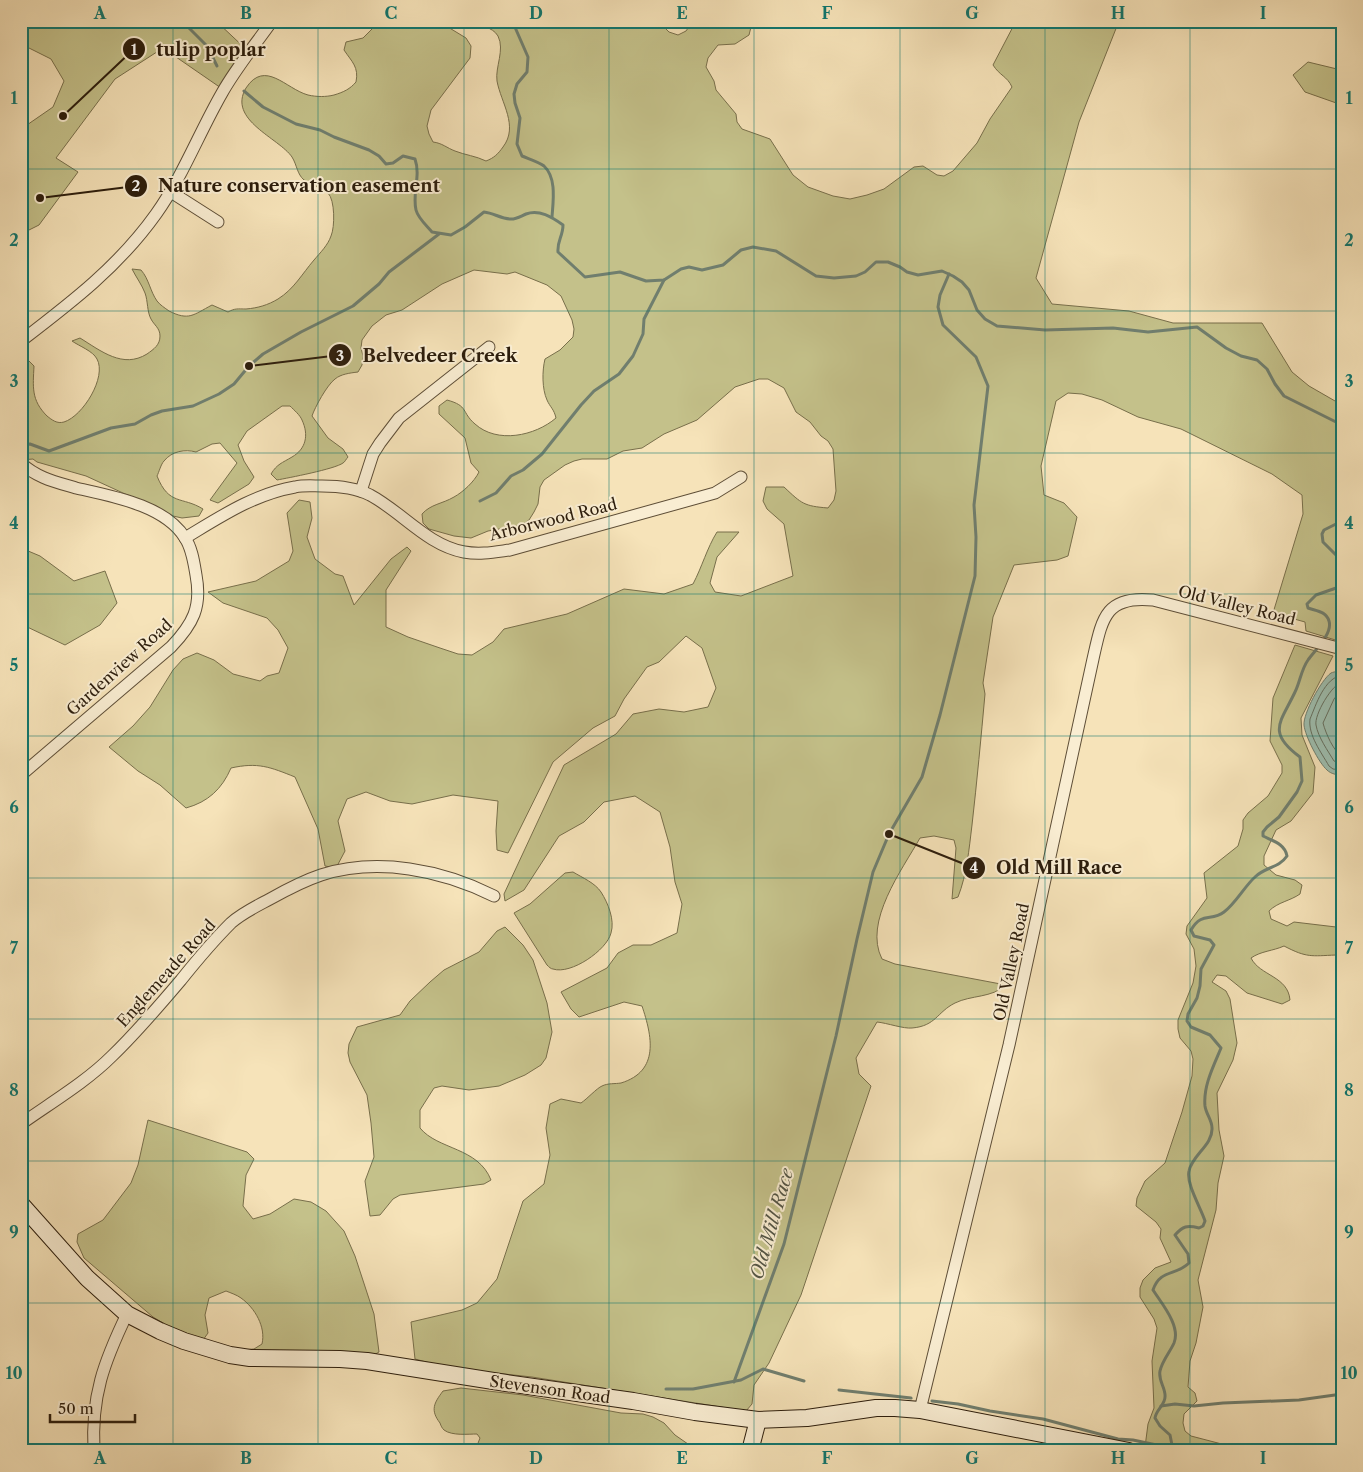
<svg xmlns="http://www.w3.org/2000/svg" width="1363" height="1472" font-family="'Libre Caslon Text',serif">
<rect width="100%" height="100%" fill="#f6e3b9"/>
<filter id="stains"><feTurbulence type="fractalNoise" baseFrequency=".004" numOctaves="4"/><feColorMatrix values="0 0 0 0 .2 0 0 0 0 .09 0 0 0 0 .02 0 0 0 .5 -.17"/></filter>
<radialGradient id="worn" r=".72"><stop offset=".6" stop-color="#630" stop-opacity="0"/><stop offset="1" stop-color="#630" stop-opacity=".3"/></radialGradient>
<!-- green -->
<g fill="#c4c18a" stroke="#786f4b">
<polygon points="21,21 216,21 249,52 221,88 163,48 115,79 56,158 78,172 39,225 21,234 21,126 24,127 53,107 64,81 51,59 21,44"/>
<path d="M380 21H438L466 38 471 46 470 58 431 110 427 126 429 134 433 142C442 143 447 148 455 151 465 155 476 156 486 161 494 158 498 154 503 147 519 126 501 103 497 81 495 67 505 50 498 36 492 26 480 27 472 21H658L669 32 678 35 686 31 693 21H749L751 27 749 35 735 44 718 45 708 58 706 67 714 81 716 90 736 114 737 122 742 129 770 139 793 175 808 187 833 196 850 199 867 195 884 189 914 167 923 166 937 175 944 176 953 171 977 143 990 119 1012 87C1007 76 1000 76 993 65L1016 21H1119L1079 122 1036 278 1052 304 1129 311 1173 323H1262L1292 372 1309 386 1342 405V642L1306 631 1305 622 1273 613 1303 514 1302 495 1272 474 1181 429 1138 417 1102 400 1082 394 1068 393 1056 401 1041 466 1044 495 1064 503 1077 517 1068 556 1057 560 1014 565 993 617 983 683 985 694C981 738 977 781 972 825 969 849 967 874 958 897L952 899 956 848 954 840 934 836 920 838C902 870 863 922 882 959L895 964 1006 985C992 998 971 995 955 1003 937 1012 936 1026 912 1028 904 1029 887 1023 877 1022L856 1058 859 1074 871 1086 801 1295 769 1363 754 1385 752 1404 746 1411 532 1377 449 1368 415 1359 411 1322 462 1310 477 1303 497 1279 523 1201 544 1184 550 1155 546 1128 550 1104 561 1099 581 1103C587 1099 597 1088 602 1086 608 1083 615 1084 621 1083 660 1071 652 1036 642 1006L624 1002 579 1017 571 1009 561 992 607 968 618 953 633 945H651L677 933 682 904 675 882 670 847 660 812 635 796 604 802 584 822 559 836 524 890 505 901 504 894 564 765 616 734 633 714 659 709 684 712 708 707 716 688 702 648 686 636 659 662 647 667 624 699 615 716 593 728 553 762 508 853 497 850 496 831 498 801 453 795 412 804 390 801 366 792 347 799 338 821 345 851 336 868 325 866 318 829 295 777C270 767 258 762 231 768 222 789 208 802 186 808L160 785 138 771 109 747 133 726 150 707 173 670 183 659 197 653 214 660 233 674 260 681 267 676 279 673 288 648 278 630 267 618 223 603 208 592 256 581 289 561 293 551 287 513 299 500 310 502 312 518 307 537 315 559 335 574 343 576 354 605 391 559 407 547 411 551 386 590V627L408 637 440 648 458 654 472 655 493 642 504 629 567 614 624 589 664 594 693 584C702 567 707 548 717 532H739L717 557 710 583 715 592 741 596 793 576 784 524 767 509 763 501 766 487H784C802 504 804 506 828 508L834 500 836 491 833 449 828 441 821 436 810 422 796 412 784 388 768 379H759L735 387 697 420 664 434 642 448 623 451 607 459H582L574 461 565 465 544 480 540 487 538 504 534 512 529 520 522 525 488 531 471 538 454 536 429 529 423 523 422 514C431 504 442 504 454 497 463 492 474 482 479 472L471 463 465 438 439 414V406L447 400C469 406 461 412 475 424 497 444 535 436 556 418 554 409 550 407 547 400 542 389 542 371 545 359L560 350 573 337 574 329 572 320 561 296 547 285 515 272 507 274 474 270 442 284 402 310 386 315 372 326 362 340 361 348 363 356 362 365 358 372C350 373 341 374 335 379 327 385 315 407 312 416L328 438 343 449 348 457C346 459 345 462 343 463 335 469 288 478 277 480L271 474C277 464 282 463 292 457 306 449 309 435 302 420 300 415 294 410 290 406H282L247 431 238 445 244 461 254 477 249 484 218 503 210 500 237 463 220 443 212 444 196 452C185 449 172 451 164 461 161 464 159 472 157 476 169 506 182 496 203 509L199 516 182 518 173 516 86 476 37 462 33 459 21 460V362L28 360 34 366C33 387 31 400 47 416 52 420 57 424 64 422 83 416 107 377 97 359 93 351 79 346 72 341L80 338C101 351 123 369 147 354 154 349 160 345 160 336 160 328 154 325 151 319 147 312 148 301 145 293 142 285 136 277 132 269L141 270C149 279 150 291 157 301 160 305 165 308 169 311 189 321 193 315 212 305L228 312C235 308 238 309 246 309 258 308 268 305 278 299 294 289 302 274 314 260 320 253 328 245 331 236 335 227 335 200 328 193 321 187 311 185 304 180 297 174 297 165 292 157 279 138 227 120 246 88 265 59 286 89 308 95 317 97 326 97 334 95 344 92 350 89 356 82 359 67 352 62 344 50L346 42 363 38Z"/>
<polygon points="1308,62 1337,69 1342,67 1342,105 1305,92 1293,75"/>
<polygon points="21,548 40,556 74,581 105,571 117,603 100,625 65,645 21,624"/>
<path d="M1295 645 1333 656 1301 718 1302 735 1315 767 1313 793 1291 821 1276 830 1264 856V865L1276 875 1295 880 1302 885 1300 894C1290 901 1278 902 1269 911L1271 919 1287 926 1294 922 1336 927 1342 920V946L1336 955C1311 956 1307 958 1284 946 1273 951 1261 951 1251 958 1260 976 1288 976 1290 1000L1282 1004 1247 993 1226 976 1217 975 1212 982 1226 991 1230 999 1237 1043 1233 1060 1217 1093 1219 1130 1224 1156 1218 1183 1216 1210 1198 1280 1203 1307 1196 1343 1190 1361 1188 1387 1195 1393 1197 1401 1184 1414 1183 1423 1185 1431 1191 1436 1237 1448 1240 1451H1170L1145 1447 1148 1424 1154 1408 1152 1361 1157 1328 1154 1319 1140 1297V1288L1143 1280 1155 1268 1171 1262 1160 1238 1161 1229 1156 1222 1136 1206 1137 1198 1145 1181 1165 1163 1182 1112 1192 1076 1193 1059 1191 1051 1180 1038 1178 1029V1020L1193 983 1196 966 1194 949 1186 934 1187 926 1207 898 1204 873 1238 846 1243 829V820L1248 813 1268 796 1282 773V765L1270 741 1273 698Z"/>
<path d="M573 872C583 878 595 883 601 892 608 903 615 920 611 933 607 950 571 975 553 969 551 969 549 967 547 965L514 913 530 904 565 873Z"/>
<path d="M505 927 523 945 533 960 547 1003 552 1032 546 1058 541 1065 525 1075 499 1086 469 1090 442 1086 434 1088 420 1110V1128C438 1150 478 1147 491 1180L484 1184 400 1195 393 1199 380 1215 370 1216 365 1181 374 1157 371 1123 367 1095 350 1062 348 1053 349 1044 357 1027 400 1015 410 1001 430 982 444 970 479 952 497 931Z"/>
<path d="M148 1120 247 1152 254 1159 246 1175 243 1206 253 1219 270 1214 294 1199 311 1202 326 1211 344 1231 355 1256 374 1314 379 1352 372 1356 241 1350 254 1349 262 1344C266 1327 255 1308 241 1298 237 1295 231 1293 226 1291L209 1298 205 1315 208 1333 203 1340 168 1326 153 1317 84 1258 77 1242 78 1234 103 1220 131 1183 138 1165Z"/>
<path d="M461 1388 523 1395 621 1413 643 1414 653 1417 664 1423 675 1435 698 1451H475L480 1438 477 1434C468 1434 452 1436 444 1430 442 1428 441 1426 440 1423 430 1410 434 1403 443 1391Z"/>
</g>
<!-- water -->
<path fill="#9dbeaf" stroke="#707e6e" d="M1338 671H1342V775C1337 775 1331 774 1327 770 1319 763 1305 736 1304 725 1303 714 1321 680 1331 673 1333 672 1335 672 1338 671Z"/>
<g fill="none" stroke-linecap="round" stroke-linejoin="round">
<!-- shore -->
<g stroke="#646e5e" stroke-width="1">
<path d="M1342 675C1324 678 1316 705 1310 719 1308 735 1321 752 1329 766L1333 769 1342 770"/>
<path d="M1342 682C1332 684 1314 715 1316 725 1318 737 1328 751 1334 761L1342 764"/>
<path d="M1342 689 1334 699 1323 723C1326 734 1333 750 1342 757"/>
</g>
<!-- stream -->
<g stroke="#707e6e" stroke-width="3">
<polyline points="182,21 207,46 217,66"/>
<path d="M514 21V25L528 57 527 72 517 84 514 94 515 103 520 118 517 144 522 156C529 159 539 162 544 166 557 178 553 202 552 217"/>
<path d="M244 91 263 107 296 124 320 130 334 137 369 150 379 156 386 164 393 163 403 156 415 159C421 176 412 193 416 210 418 218 426 225 432 232L451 235 465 227 484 212C494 213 501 219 511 219 517 219 521 216 526 214 539 209 552 217 563 225 563 236 557 241 558 252L585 277 620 272 646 281 664 280 681 269 689 267 702 270 723 265 741 250 753 247 776 251 816 276 834 278 856 276 865 272 876 262H888L900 267 907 272 918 275 942 271 953 276 962 282 969 290 977 310 985 319 997 326 1045 330 1113 328 1148 332 1197 327 1226 348 1241 356 1257 360 1267 369 1275 384 1284 396 1342 425"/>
<polyline points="21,445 30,444 49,451 111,428 135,424 151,415 162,411 193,406 219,394 234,384 249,366 263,354 301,332 353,306 379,284 389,272 439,234"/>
<polyline points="480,501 496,493 511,476 523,470 542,454 581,405 594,391 619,374 633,356 643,334 644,319 664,280"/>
<polyline points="1342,524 1338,523 1324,530 1322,534 1323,542 1337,556 1342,568"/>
<polyline points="734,1382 784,1244 836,1036 857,939 873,872 889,834 922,777 940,715 975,576 976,537 974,505 988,386 976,357 943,325 938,307 940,295 949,274"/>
<polyline points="666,1389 693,1389 741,1380 763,1369 804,1381"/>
<polyline points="839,1390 911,1398"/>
<polyline points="932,1401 958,1404 990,1411 1043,1419 1118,1439 1133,1440 1171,1448"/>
<polyline points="1161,1406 1175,1404 1194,1406 1223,1403 1299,1400 1342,1394"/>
<path d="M1169 1451 1172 1445 1170 1435 1160 1426 1155 1418C1156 1410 1165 1405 1165 1397 1166 1388 1158 1381 1160 1371 1162 1361 1170 1352 1174 1343 1181 1326 1162 1304 1153 1290 1160 1269 1176 1276 1189 1263L1188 1254 1175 1235C1183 1226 1187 1225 1199 1228L1203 1226 1205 1221C1201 1208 1186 1184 1189 1171 1192 1155 1213 1145 1212 1128 1212 1120 1206 1114 1205 1106 1203 1086 1214 1065 1221 1048L1210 1035 1191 1027 1187 1021 1188 1014 1197 998 1200 986 1201 969 1214 945 1210 940 1194 936 1191 930C1202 911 1211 922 1224 912 1236 903 1244 887 1255 877 1265 867 1279 868 1287 856 1285 844 1273 841 1263 836V832L1267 827 1279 817 1297 792 1302 781 1300 757C1266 732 1281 722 1295 692 1300 682 1301 670 1308 660 1314 651 1333 634 1329 621 1326 611 1316 611 1308 608L1307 604 1316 595 1339 587 1342 581"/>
</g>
<defs>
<g id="street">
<polyline points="171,192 218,222"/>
<path d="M21 341C72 302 119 266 156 214 183 176 199 133 222 93 236 68 255 45 272 21"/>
<path d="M21 463C37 478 56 482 76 488 111 496 165 505 185 538 192 548 194 563 196 575 202 607 193 624 171 647L21 775"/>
<polyline points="361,491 373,454 380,443 399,418 489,347"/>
<path d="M185 538C220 517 254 494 295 487 304 485 313 486 322 486 338 486 356 488 370 495 402 512 427 545 464 552 480 555 495 552 510 550L715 493 741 477"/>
<path d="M21 1124C52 1102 86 1082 112 1056 137 1032 159 1006 181 980 197 960 213 941 231 923 242 913 257 906 270 899 286 890 303 881 321 875 378 857 442 870 494 896"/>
<path d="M920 1410 1009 1045 1093 659C1102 619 1105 595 1153 600L1342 649"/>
<path d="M94 1451C91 1396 104 1362 127 1314"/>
</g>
<g id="secondary">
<polyline points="21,1204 87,1278 127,1314 160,1331 184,1341 230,1355 250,1358 340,1359 367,1361 506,1383 633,1401 695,1412 758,1420 807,1418 876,1408 895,1408 920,1410 1129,1451"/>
<polyline points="750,1451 758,1420"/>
</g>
</defs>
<!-- street casing -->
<use href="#street" stroke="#5e4e37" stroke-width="13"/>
<!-- secondary casing -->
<use href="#secondary" stroke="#2c1d0c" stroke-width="18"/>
<!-- street -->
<use href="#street" stroke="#f9edd2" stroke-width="11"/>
<!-- secondary -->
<use href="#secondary" stroke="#f9edd2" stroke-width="16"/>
</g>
<!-- grid -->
<path fill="none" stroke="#0f766e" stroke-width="1" stroke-opacity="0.55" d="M173 21V1451M318 21V1451M464 21V1451M609 21V1451M754 21V1451M900 21V1451M1045 21V1451M1190 21V1451M21 169H1342M21 311H1342M21 453H1342M21 594H1342M21 736H1342M21 878H1342M21 1019H1342M21 1161H1342M21 1303H1342"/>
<g text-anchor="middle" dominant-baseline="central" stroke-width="4" stroke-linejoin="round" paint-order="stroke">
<!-- street labels -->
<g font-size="16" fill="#2c1d0c" stroke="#f9edd2">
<text transform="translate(553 519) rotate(-14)">Arborwood Road</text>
<text transform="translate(1237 605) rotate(14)">Old Valley Road</text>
<text transform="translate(119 667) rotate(-42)">Gardenview Road</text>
<text transform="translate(1011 962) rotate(-78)">Old Valley Road</text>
<text transform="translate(166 973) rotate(-48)">Englemeade Road</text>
<text transform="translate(550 1389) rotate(8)">Stevenson Road</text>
</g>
<!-- water labels -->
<g font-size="18" font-style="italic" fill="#545545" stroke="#f9edd2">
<text transform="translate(772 1224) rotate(-74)">Old Mill Race</text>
</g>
</g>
<!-- callouts -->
<path fill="none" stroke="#2c1d0c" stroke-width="2" d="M63 116L134 49M40 198L136 186M249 366L340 355M889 834L974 868"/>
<g fill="#2c1d0c" stroke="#f9edd2" stroke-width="2">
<circle cx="63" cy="116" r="5"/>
<circle cx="40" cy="198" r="5"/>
<circle cx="249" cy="366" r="5"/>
<circle cx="889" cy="834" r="5"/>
<circle cx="134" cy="49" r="12"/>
<circle cx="136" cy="186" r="12"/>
<circle cx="340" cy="355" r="12"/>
<circle cx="974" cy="868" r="12"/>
</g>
<g font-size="15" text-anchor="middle" font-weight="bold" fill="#fff">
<text x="134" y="55">1</text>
<text x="136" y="191">2</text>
<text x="340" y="361">3</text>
<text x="974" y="873">4</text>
</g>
<g font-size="18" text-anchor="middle" font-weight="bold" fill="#2c1d0c" stroke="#f9edd2" stroke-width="4" stroke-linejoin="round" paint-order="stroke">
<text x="211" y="56">tulip poplar</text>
<text x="299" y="192">Nature conservation easement</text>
<text x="440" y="362">Belvedeer Creek</text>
<text x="1059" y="874">Old Mill Race</text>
</g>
<!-- margin -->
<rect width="1363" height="1472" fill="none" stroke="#f6e3b9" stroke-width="55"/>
<!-- scale -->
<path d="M50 1414v8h85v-8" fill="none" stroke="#2c1d0c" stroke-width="2.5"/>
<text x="58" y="1414" font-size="15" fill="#2c1d0c" stroke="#f9edd2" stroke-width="4" paint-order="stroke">50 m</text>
<rect x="28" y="28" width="1308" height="1416" fill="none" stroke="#0f766e" stroke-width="2"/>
<g font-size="16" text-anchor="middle" font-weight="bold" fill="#0f766e">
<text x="100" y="19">A</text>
<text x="246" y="19">B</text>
<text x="391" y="19">C</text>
<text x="536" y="19">D</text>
<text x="682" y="19">E</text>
<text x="827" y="19">F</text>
<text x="972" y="19">G</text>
<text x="1118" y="19">H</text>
<text x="1263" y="19">I</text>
<text x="14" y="104">1</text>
<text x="1349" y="104">1</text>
<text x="14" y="246">2</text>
<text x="1349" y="246">2</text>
<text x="14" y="387">3</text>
<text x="1349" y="387">3</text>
<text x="14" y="529">4</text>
<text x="1349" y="529">4</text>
<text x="14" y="671">5</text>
<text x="1349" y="671">5</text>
<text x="14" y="813">6</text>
<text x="1349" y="813">6</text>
<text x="14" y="954">7</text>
<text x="1349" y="954">7</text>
<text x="14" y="1096">8</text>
<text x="1349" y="1096">8</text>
<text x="14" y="1238">9</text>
<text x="1349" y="1238">9</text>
<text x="14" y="1379">10</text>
<text x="1349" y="1379">10</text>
<text x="100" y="1464">A</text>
<text x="246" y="1464">B</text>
<text x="391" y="1464">C</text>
<text x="536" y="1464">D</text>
<text x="682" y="1464">E</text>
<text x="827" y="1464">F</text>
<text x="972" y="1464">G</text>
<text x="1118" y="1464">H</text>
<text x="1263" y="1464">I</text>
</g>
<rect width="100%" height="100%" filter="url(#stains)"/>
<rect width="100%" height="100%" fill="url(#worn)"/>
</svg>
